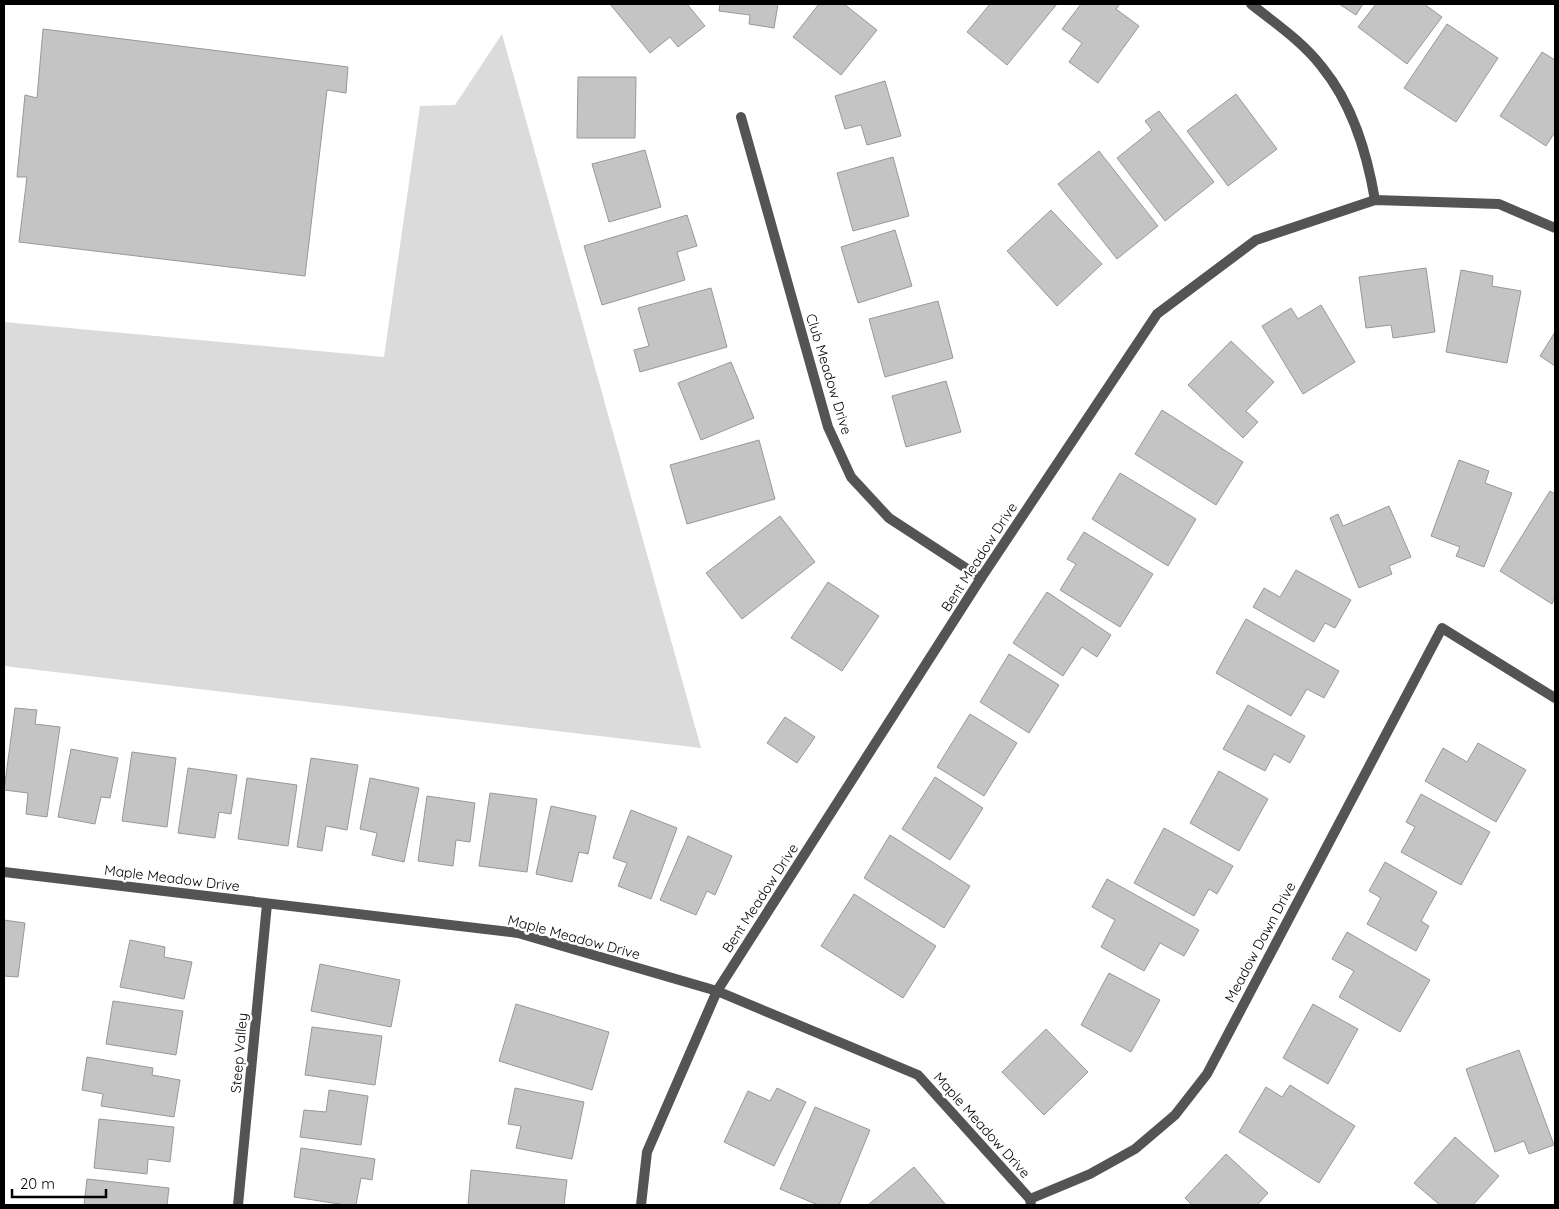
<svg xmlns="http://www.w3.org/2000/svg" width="1559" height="1209" font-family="Quicksand,sans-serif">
<rect width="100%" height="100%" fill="#fff"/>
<!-- green -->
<polygon fill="#dbdbdb" points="502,34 701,748 4,666 4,322 384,357 420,106 455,105"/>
<!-- building -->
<g fill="#c4c4c4" stroke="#989898">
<polygon points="610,4 687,4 705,26 678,47 670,37 650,53"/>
<polygon points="720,4 778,4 774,28 749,24 750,15 719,11"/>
<polygon points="819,4 844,4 877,30 841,75 793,37"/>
<polygon points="990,4 1057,4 1007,65 967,32"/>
<polygon points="1081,4 1120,4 1116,9 1139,26 1098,83 1069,62 1082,43 1062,29"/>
<polygon points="1339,4 1363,4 1356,15"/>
<polygon points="1376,4 1424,4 1442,17 1407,64 1358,27"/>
<polygon points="1447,24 1498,58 1456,122 1404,88"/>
<polygon points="43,29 348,67 346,93 327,90 305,276 19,242 27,177 17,177 25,95 37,98"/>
<polygon points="1542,52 1555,60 1555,132 1546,146 1500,116"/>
<polygon points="578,77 636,77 635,138 577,138"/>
<polygon points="885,81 901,136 867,145 861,125 845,129 835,96"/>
<polygon points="1236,94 1277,149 1228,186 1187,131"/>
<polygon points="1159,111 1214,182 1165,221 1117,158 1152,130 1145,121"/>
<polygon points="645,150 661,207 609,222 592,164"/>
<polygon points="1099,151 1158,226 1117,259 1058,184"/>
<polygon points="893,157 909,216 853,231 837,173"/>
<polygon points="1051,210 1102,264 1057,306 1007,251"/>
<polygon points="687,215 697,246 677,252 685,280 602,305 584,246"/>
<polygon points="895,230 912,286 858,303 841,247"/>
<polygon points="1426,268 1435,332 1393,338 1391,325 1366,328 1359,277"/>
<polygon points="1461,270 1493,276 1492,286 1521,291 1507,363 1446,352"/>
<polygon points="711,288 727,347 640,372 634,350 649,346 638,308"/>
<polygon points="938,301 953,358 885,377 869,319"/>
<polygon points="1321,305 1355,362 1303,394 1262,326 1291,308 1298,319"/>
<polygon points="1555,332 1555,366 1540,356"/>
<polygon points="1231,341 1274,382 1246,411 1258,422 1243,438 1188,385"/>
<polygon points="731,362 754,418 701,440 678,383"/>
<polygon points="946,381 961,432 906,447 892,396"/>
<polygon points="1162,410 1243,462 1216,505 1135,454"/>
<polygon points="759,440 775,499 687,524 670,465"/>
<polygon points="1459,460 1489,471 1485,483 1512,493 1484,567 1456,556 1460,547 1431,536"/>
<polygon points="1120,473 1196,519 1168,566 1092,519"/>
<polygon points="1550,491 1555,494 1555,597 1552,604 1500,571"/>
<polygon points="1389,506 1411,557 1389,566 1392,574 1359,588 1330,518 1338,514 1343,526"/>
<polygon points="780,516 815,562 742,619 706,573"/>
<polygon points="1084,532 1153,574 1120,627 1060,590 1076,564 1067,559"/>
<polygon points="1296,570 1351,600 1335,628 1325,623 1314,642 1253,607 1264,588 1280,597"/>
<polygon points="828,582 879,616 842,671 791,638"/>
<polygon points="1047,592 1111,635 1097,657 1082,647 1063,676 1013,643"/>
<polygon points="1246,619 1339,671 1324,698 1307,689 1291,716 1216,673"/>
<polygon points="1009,654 1059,685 1029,733 980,702"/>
<polygon points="1248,705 1305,736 1290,763 1274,754 1265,771 1223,749"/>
<polygon points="15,708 37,710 35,724 60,727 47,817 26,814 28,793 4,790"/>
<polygon points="970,714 1017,743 984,796 937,767"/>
<polygon points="785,717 815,737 797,763 767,743"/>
<polygon points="1478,743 1526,770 1496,822 1425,781 1443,748 1467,762"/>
<polygon points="71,749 118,758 110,798 101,797 95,824 58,817"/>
<polygon points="132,752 176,758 167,827 122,821"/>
<polygon points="311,758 358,765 347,830 326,826 322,851 297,847"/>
<polygon points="188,768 237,775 231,814 219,812 215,838 178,833"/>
<polygon points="1219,771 1268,799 1239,851 1190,823"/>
<polygon points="935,777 983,808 950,860 902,829"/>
<polygon points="247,778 297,785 288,846 238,839"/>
<polygon points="370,778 419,788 404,862 372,855 377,833 360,829"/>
<polygon points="490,793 537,799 527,872 479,866"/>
<polygon points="1421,794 1490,832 1461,885 1401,852 1415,827 1406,822"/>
<polygon points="427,796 475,803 470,842 456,840 453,866 418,861"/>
<polygon points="551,806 596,816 588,854 579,852 572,882 536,874"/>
<polygon points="631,810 677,828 651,899 618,886 627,863 613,858"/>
<polygon points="1164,828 1233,866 1217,894 1209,889 1194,916 1134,883"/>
<polygon points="890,835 970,886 944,928 864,878"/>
<polygon points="688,836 732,856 715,895 707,891 696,915 660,900"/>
<polygon points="1385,862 1437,892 1421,921 1429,926 1416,951 1367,924 1381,898 1369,891"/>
<polygon points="1107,879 1199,930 1184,956 1160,943 1144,971 1101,947 1115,920 1092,907"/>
<polygon points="854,894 936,946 903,998 821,946"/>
<polygon points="4,920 25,923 18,977 4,976"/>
<polygon points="1347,932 1430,980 1400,1032 1339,997 1354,971 1332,959"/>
<polygon points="130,940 165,947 164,957 192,962 184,999 120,987"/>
<polygon points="320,964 400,980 391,1027 311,1011"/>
<polygon points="1109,973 1160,1000 1131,1052 1081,1025"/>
<polygon points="113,1001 183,1011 176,1055 106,1044"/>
<polygon points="516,1004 609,1032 592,1090 499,1061"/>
<polygon points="1313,1004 1358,1029 1328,1084 1283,1058"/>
<polygon points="312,1027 382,1036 375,1085 305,1075"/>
<polygon points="1046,1029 1088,1072 1044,1115 1002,1072"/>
<polygon points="1519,1050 1554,1145 1529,1154 1524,1141 1495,1152 1466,1069"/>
<polygon points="87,1057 153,1068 152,1075 180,1080 174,1117 101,1106 103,1094 82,1090"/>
<polygon points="1290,1085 1355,1126 1319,1183 1239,1132 1266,1087 1282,1097"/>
<polygon points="515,1088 584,1102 572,1159 516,1148 521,1126 508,1124"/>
<polygon points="777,1088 806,1102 774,1166 724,1142 748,1091 770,1101"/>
<polygon points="329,1090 368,1096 361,1145 300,1137 304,1110 326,1112"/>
<polygon points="815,1107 870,1130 839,1205 818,1205 780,1189"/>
<polygon points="99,1119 174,1127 170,1162 148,1159 147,1174 94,1168"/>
<polygon points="1455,1137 1499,1176 1473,1205 1440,1205 1414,1183"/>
<polygon points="301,1148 375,1159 372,1180 361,1178 356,1205 346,1205 294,1197"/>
<polygon points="1226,1154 1268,1193 1257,1205 1192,1205 1185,1198"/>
<polygon points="914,1167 946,1205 868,1205"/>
<polygon points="471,1170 567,1180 564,1205 468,1205"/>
<polygon points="87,1179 169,1188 167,1205 84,1205"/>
</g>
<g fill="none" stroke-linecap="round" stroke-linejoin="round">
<!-- street -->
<g stroke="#545454" stroke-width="10">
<path d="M1251 4C1275 23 1303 42 1322 67 1353 105 1367 153 1375 200"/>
<polyline points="741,117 828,427 851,477 889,518 981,578"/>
<polyline points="4,872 518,933 717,991 918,1075 1030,1199 1031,1205"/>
<polyline points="1030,1199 1090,1174 1135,1149 1175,1115 1207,1074 1442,628 1555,698"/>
<polyline points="238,1205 267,904"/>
<polyline points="641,1205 647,1152 717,991 981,578 1157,314 1256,240 1375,200 1499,204 1555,228"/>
</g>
</g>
<g text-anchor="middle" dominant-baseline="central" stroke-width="5" stroke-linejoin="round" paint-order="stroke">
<!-- street labels -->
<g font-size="14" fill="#000" stroke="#fff">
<text transform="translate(829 374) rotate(73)">Club Meadow Drive</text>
<text transform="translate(979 557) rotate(-57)">Bent Meadow Drive</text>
<text transform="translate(172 878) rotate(7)">Maple Meadow Drive</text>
<text transform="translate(760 898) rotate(-57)">Bent Meadow Drive</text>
<text transform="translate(574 937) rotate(15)">Maple Meadow Drive</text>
<text transform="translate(1260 942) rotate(-62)">Meadow Dawn Drive</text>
<text transform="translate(239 1053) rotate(-85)">Steep Valley</text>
<text transform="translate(982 1125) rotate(48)">Maple Meadow Drive</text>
</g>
</g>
<!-- border -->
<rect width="1559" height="1209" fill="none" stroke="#000000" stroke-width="10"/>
<!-- scale -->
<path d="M12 1189v8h94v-8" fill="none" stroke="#000000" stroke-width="2.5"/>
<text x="20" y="1189" font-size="15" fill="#000000" stroke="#ffffff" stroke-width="4" paint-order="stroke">20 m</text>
</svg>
